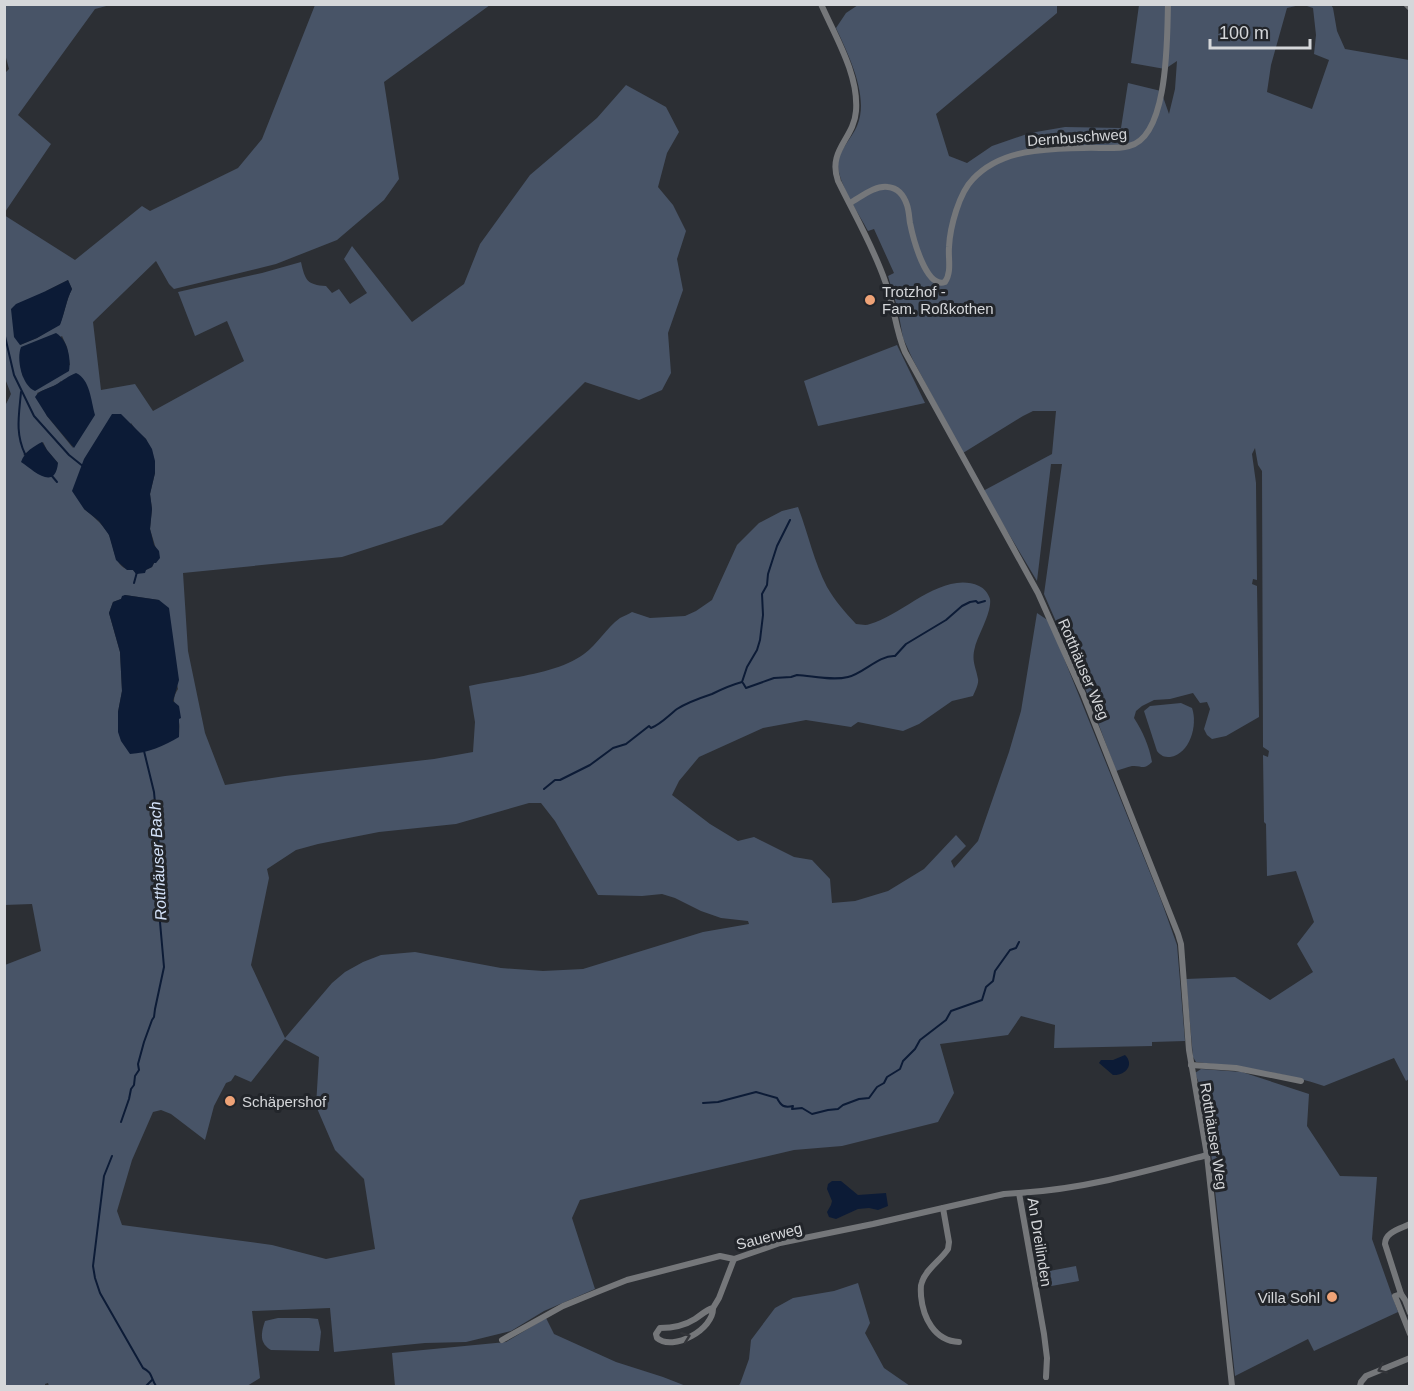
<svg xmlns="http://www.w3.org/2000/svg" width="1414" height="1391" font-family="Helvetica,sans-serif">
<rect width="100%" height="100%" fill="#2c2f34"/>
<!-- green -->
<g fill="#485467" fill-rule="evenodd">
<polygon points="5,4 110,5 95,9 18,115 51,144 5,212 4,74 9,69 5,54"/>
<path d="M1055 4 1057 5V13L936 114 949 156 967 163 992 146 1030 133 1065 127 1121 128 1128 83 1161 91 1169 114 1175 89 1177 61 1165 69 1131 63 1139 5H1300L1287 8 1271 65 1267 92 1312 109 1329 60 1314 54 1316 35 1313 8 1304 5H1331L1333 8 1337 31 1345 49 1409 60 1410 1078 1406 1081 1394 1058 1324 1086C1283 1072 1239 1067 1196 1062L1193 1057 1186 979 1235 977 1270 1000 1313 972 1297 944 1314 922 1296 871 1267 876 1266 824 1264 822 1263 755 1268 757 1269 751 1263 747 1262 471 1258 465 1255 448 1252 454 1256 483 1257 580 1253 579 1252 584 1257 586 1259 717 1226 736 1212 739 1207 735 1204 729 1210 709 1207 702 1200 703 1193 693 1170 699 1154 700 1142 706 1136 711 1134 718C1143 732 1149 746 1152 762 1143 771 1142 765 1132 766 1127 767 1122 769 1116 771L1087 693 1044 594 1062 464H1051L1037 581 983 491 1052 454 1056 411H1033L1023 416 963 453 913 360 903 338 898 310 888 276 894 273 874 229 868 231C859 214 837 182 838 163 839 150 852 138 857 126 870 97 848 54 836 28L846 13 858 5Z"/>
<path d="M315 5H490L384 82 399 179 384 200 337 240 276 264 174 289 169 284 156 261 93 322 101 390 135 384 153 411 244 361 227 321 195 336 178 292 262 273 301 262C305 280 307 285 326 286L332 293 339 289 350 304 367 293 344 259 352 246 412 322 464 284 480 244 530 175 597 118 626 85 666 107 679 132 667 153 658 187 673 205 686 231 677 259 683 290 668 333 671 373 662 390 639 400 585 382 442 525 342 557 183 573 188 651 205 733 225 785 285 776 434 759 473 752 475 722 469 686C503 678 556 675 584 654 598 644 606 628 620 618 624 616 629 614 632 612L650 618 685 616 696 611 712 600 737 545 759 523 782 511 798 507C808 533 814 562 827 587 835 601 845 612 856 624 861 624 865 626 870 624 903 615 943 570 979 586 984 588 988 593 990 599 992 612 978 635 975 647 971 661 976 667 978 679 979 684 975 691 973 696L952 701 919 724 903 731 858 722 851 727 806 720 763 728 699 757 679 781 672 795 710 824 738 841 754 837 794 857 812 860 830 879 832 903 855 901 888 891 924 869 956 835 966 846 951 861 954 868 978 841 1009 752 1021 711 1037 613 1049 621 1161 900 1177 945 1185 1041 1152 1042V1046L1054 1048 1055 1025 1021 1016 1008 1035 940 1044 954 1093 938 1122 842 1146 794 1150 580 1200 572 1218 595 1289 544 1311 511 1331 466 1342 425 1343 334 1352 330 1308 252 1311 260 1378 247 1386H49L48 1383 45 1384V1386H5V965L41 951 32 904 4 905V405L6 404 11 394 4 376V215L75 260 142 206 150 211 238 168 262 139ZM68 280 72 289C66 301 65 312 60 324L37 338 20 345 46 291ZM62 336 67 347 70 365 23 377 20 364ZM61 381 73 448 47 416 37 393 58 384ZM131 423 136 430 146 439 155 473 150 494 152 509 150 529 156 549 154 563 152 567 137 574 133 570C113 570 115 546 108 533 101 523 93 516 84 509ZM43 442 47 450 58 463 23 455ZM125 595 159 600 178 689C169 703 178 707 179 722 180 727 179 732 179 737L118 712 122 691 120 652 109 613 113 602 121 599ZM529 803H541L555 821 598 895 642 896 662 894 675 898 701 911 721 918 748 921 749 924 703 932 583 969 543 971 501 968 415 952 381 955 363 962 345 972 332 983 285 1038 251 965 269 878 267 869 296 850 318 844 379 832 456 824ZM285 1039 319 1057 316 1106 335 1150 364 1179 375 1249 326 1259 272 1245 122 1225 117 1211 132 1160 153 1112 161 1110 171 1114 205 1140 214 1106 226 1083 231 1081 235 1075 251 1082Z"/>
<polygon points="897,345 925,403 818,426 804,381"/>
<path d="M1181 703 1192 708C1198 725 1190 754 1170 757 1164 757 1161 756 1157 751L1144 711 1150 706Z"/>
<polygon points="1201,1069 1242,1072 1309,1094 1307,1126 1340,1176 1377,1177 1372,1239 1398,1312 1314,1351 1308,1339 1235,1376 1211,1153 1202,1091 1195,1073"/>
<polygon points="1076,1266 1079,1281 1046,1287 1044,1272"/>
<polygon points="858,1283 870,1323 865,1333 884,1368 910,1386 738,1386 740,1384 749,1359 751,1340 775,1308 793,1298 834,1291"/>
<path d="M278 1318H309L318 1319 321 1332 319 1351 271 1350C259 1343 261 1333 265 1321Z"/>
<polygon points="546,1318 554,1334 616,1362 663,1377 686,1386 395,1386 392,1353 506,1342"/>
</g>
<!-- water -->
<g fill="#0c1b36">
<path d="M68 280 72 289C66 301 65 312 60 325L37 338 20 345 14 337 11 309 16 304 46 291Z"/>
<path d="M56 333C68 340 71 359 69 371L35 391C22 386 16 359 21 347Z"/>
<path d="M76 373C90 379 91 401 95 415L74 448 47 416 35 397C40 389 49 389 57 384 64 380 68 376 76 373Z"/>
<polygon points="112,414 121,414 146,439 152,449 155,461 155,473 150,494 152,509 150,529 154,545 159,551 160,558 156,563 154,563 152,567 146,570 145,573 136,574 133,570 127,570 116,560 109,535 99,521 84,509 72,491 84,459"/>
<path d="M42 442 47 450 58 463C55 492 33 470 21 462 25 451 33 447 42 442Z"/>
<path d="M125 595 159 600 169 608 179 680 173 701 179 706 181 718 179 719V737C164 746 148 753 130 754L121 741 118 732V712L122 691 120 652 109 613 113 602 121 599 122 596Z"/>
<path d="M1125 1055C1135 1065 1125 1076 1113 1075L1099 1063 1101 1060H1113Z"/>
<polygon points="832,1181 841,1181 858,1195 886,1193 888,1206 878,1210 869,1208 858,1209 836,1219 829,1217 827,1212 831,1205 832,1201 827,1189 828,1184"/>
</g>
<g fill="none" stroke-linecap="round" stroke-linejoin="round">
<!-- stream -->
<g stroke="#0c1b36" stroke-width="2">
<polyline points="4,332 14,375 34,416 69,455 84,467"/>
<path d="M21 392C19 415 15 433 25 454"/>
<polyline points="52,476 57,482"/>
<polyline points="134,583 137,572"/>
<path d="M743 683 746 688 774 678 791 677 797 675C813 676 832 681 848 677 864 673 879 655 895 656L906 644 946 620 962 606 970 602 976 601 978 603 985 601"/>
<path d="M544 789 555 780H560L590 765 613 748 626 744 649 726 651 728C661 724 669 715 677 709 688 702 700 698 712 694 722 689 731 685 742 682L747 667 757 650 760 640 763 615 762 594 767 585 768 574 777 546 790 520"/>
<path d="M703 1103 718 1102 756 1092 777 1098C781 1106 784 1108 793 1106L792 1109 802 1108 812 1114 828 1110 838 1109 843 1105 859 1099 869 1098 877 1087 884 1083 887 1077 900 1069 903 1061 915 1049 920 1040 946 1020 951 1011 982 1000 986 987 993 981 995 971 1010 950 1016 948 1019 942"/>
<polyline points="121,1122 129,1099 131,1089 134,1085 135,1076 139,1070 138,1064 144,1042 152,1020 154,1017 155,1009 164,967 160,922 160,858 154,792 144,751"/>
<path d="M112 1156 104 1176 93 1266 95 1278 100 1293 143 1368C153 1373 150 1377 156 1386"/>
<polyline points="146,1386 152,1380"/>
</g>
<!-- minor -->
<g stroke="#75777a" stroke-width="6">
<path d="M821 4C835 36 859 75 856 111 854 139 827 150 838 181 854 214 873 246 885 281 894 304 895 329 905 352L1038 593 1083 694 1178 934 1181 944 1189 1050 1207 1155 1232 1386"/>
<polyline points="1406,4 1410,8"/>
<path d="M850 203C861 197 875 185 888 187 898 188 904 196 907 205 909 211 909 217 910 223 913 238 926 289 945 282 952 272 948 258 949 247 950 227 959 193 973 179 989 162 1011 154 1034 151 1050 149 1067 148 1084 148 1098 147 1114 150 1129 146 1169 137 1167 36 1168 4"/>
<polyline points="1191,1065 1236,1068 1301,1081"/>
<path d="M943 1208 949 1242 948 1249C941 1260 926 1269 922 1282 920 1286 921 1291 921 1296 923 1317 934 1341 959 1342"/>
<path d="M1410 1224C1400 1229 1385 1232 1385 1244L1401 1294 1405 1300 1410 1313"/>
<polyline points="1401,1294 1395,1296 1410,1334"/>
<path d="M713 1308C706 1310 701 1315 695 1319 684 1326 674 1328 660 1328L656 1334 657 1338C673 1352 714 1329 713 1308L719 1298 734 1259"/>
<polyline points="502,1340 563,1306 597,1292 627,1280 720,1256 734,1259 780,1243 873,1224 1004,1194 1019,1193"/>
<path d="M1046 1377 1047 1358 1044 1334 1019 1193C1084 1189 1144 1172 1207 1155"/>
<polyline points="1360,1386 1361,1382 1366,1376 1410,1358"/>
</g>
</g>
<!-- one-way arrows -->
<defs><path id="oneway-chevron" d="M-2-3.5L2.5 0L-2 3.5" fill="none" stroke-width="1.6" stroke-linecap="round" stroke-linejoin="round" transform="scale(1.5)"/></defs>
<g stroke="#33353a">
<use href="#oneway-chevron" transform="translate(686 1337) rotate(-20)"/>
<use href="#oneway-chevron" transform="translate(1382 1369) rotate(157)"/>
</g>
<!-- markers -->
<g fill="#efa377" stroke="#22252a" stroke-width="2">
<circle cx="870" cy="300" r="6"/>
<circle cx="230" cy="1101" r="6"/>
<circle cx="1332" cy="1297" r="6"/>
</g>
<g text-anchor="middle" dominant-baseline="central" stroke-width="6" stroke-linejoin="round" paint-order="stroke">
<!-- street labels -->
<g font-size="15" fill="#d5d7da" stroke="#22252a">
<text transform="translate(1077 137) rotate(-4)">Dernbuschweg</text>
<text transform="translate(1084 669) rotate(67)">Rotthäuser Weg</text>
<text transform="translate(1214 1136) rotate(81)">Rotthäuser Weg</text>
<text transform="translate(769 1236) rotate(-15)">Sauerweg</text>
<text transform="translate(1040 1242) rotate(81)">An Dreilinden</text>
</g>
<!-- poi labels -->
<g font-size="15" fill="#d5d7da" stroke="#22252a" text-anchor="start">
<text x="882" y="291">Trotzhof -<tspan x="882" dy="17">Fam. Roßkothen</tspan></text>
<text x="242" y="1101">Schäpershof</text>
<text x="1320" y="1297" text-anchor="end">Villa Sohl</text>
</g>
<!-- water labels -->
<g font-size="16" font-style="italic" fill="#d5e3fa" stroke="#22252a">
<text transform="translate(158 861) rotate(-93)">Rotthäuser Bach</text>
</g>
</g>
<!-- border -->
<rect width="1414" height="1391" fill="none" stroke="#d5d7da" stroke-width="12"/>
<!-- scale -->
<path d="M1210 39v9h100v-9" fill="none" stroke="#d5d7da" stroke-width="3"/>
<text x="1219" y="39" font-size="18" fill="#d5d7da" stroke="#22252a" stroke-width="4.5" paint-order="stroke">100 m</text>
</svg>
